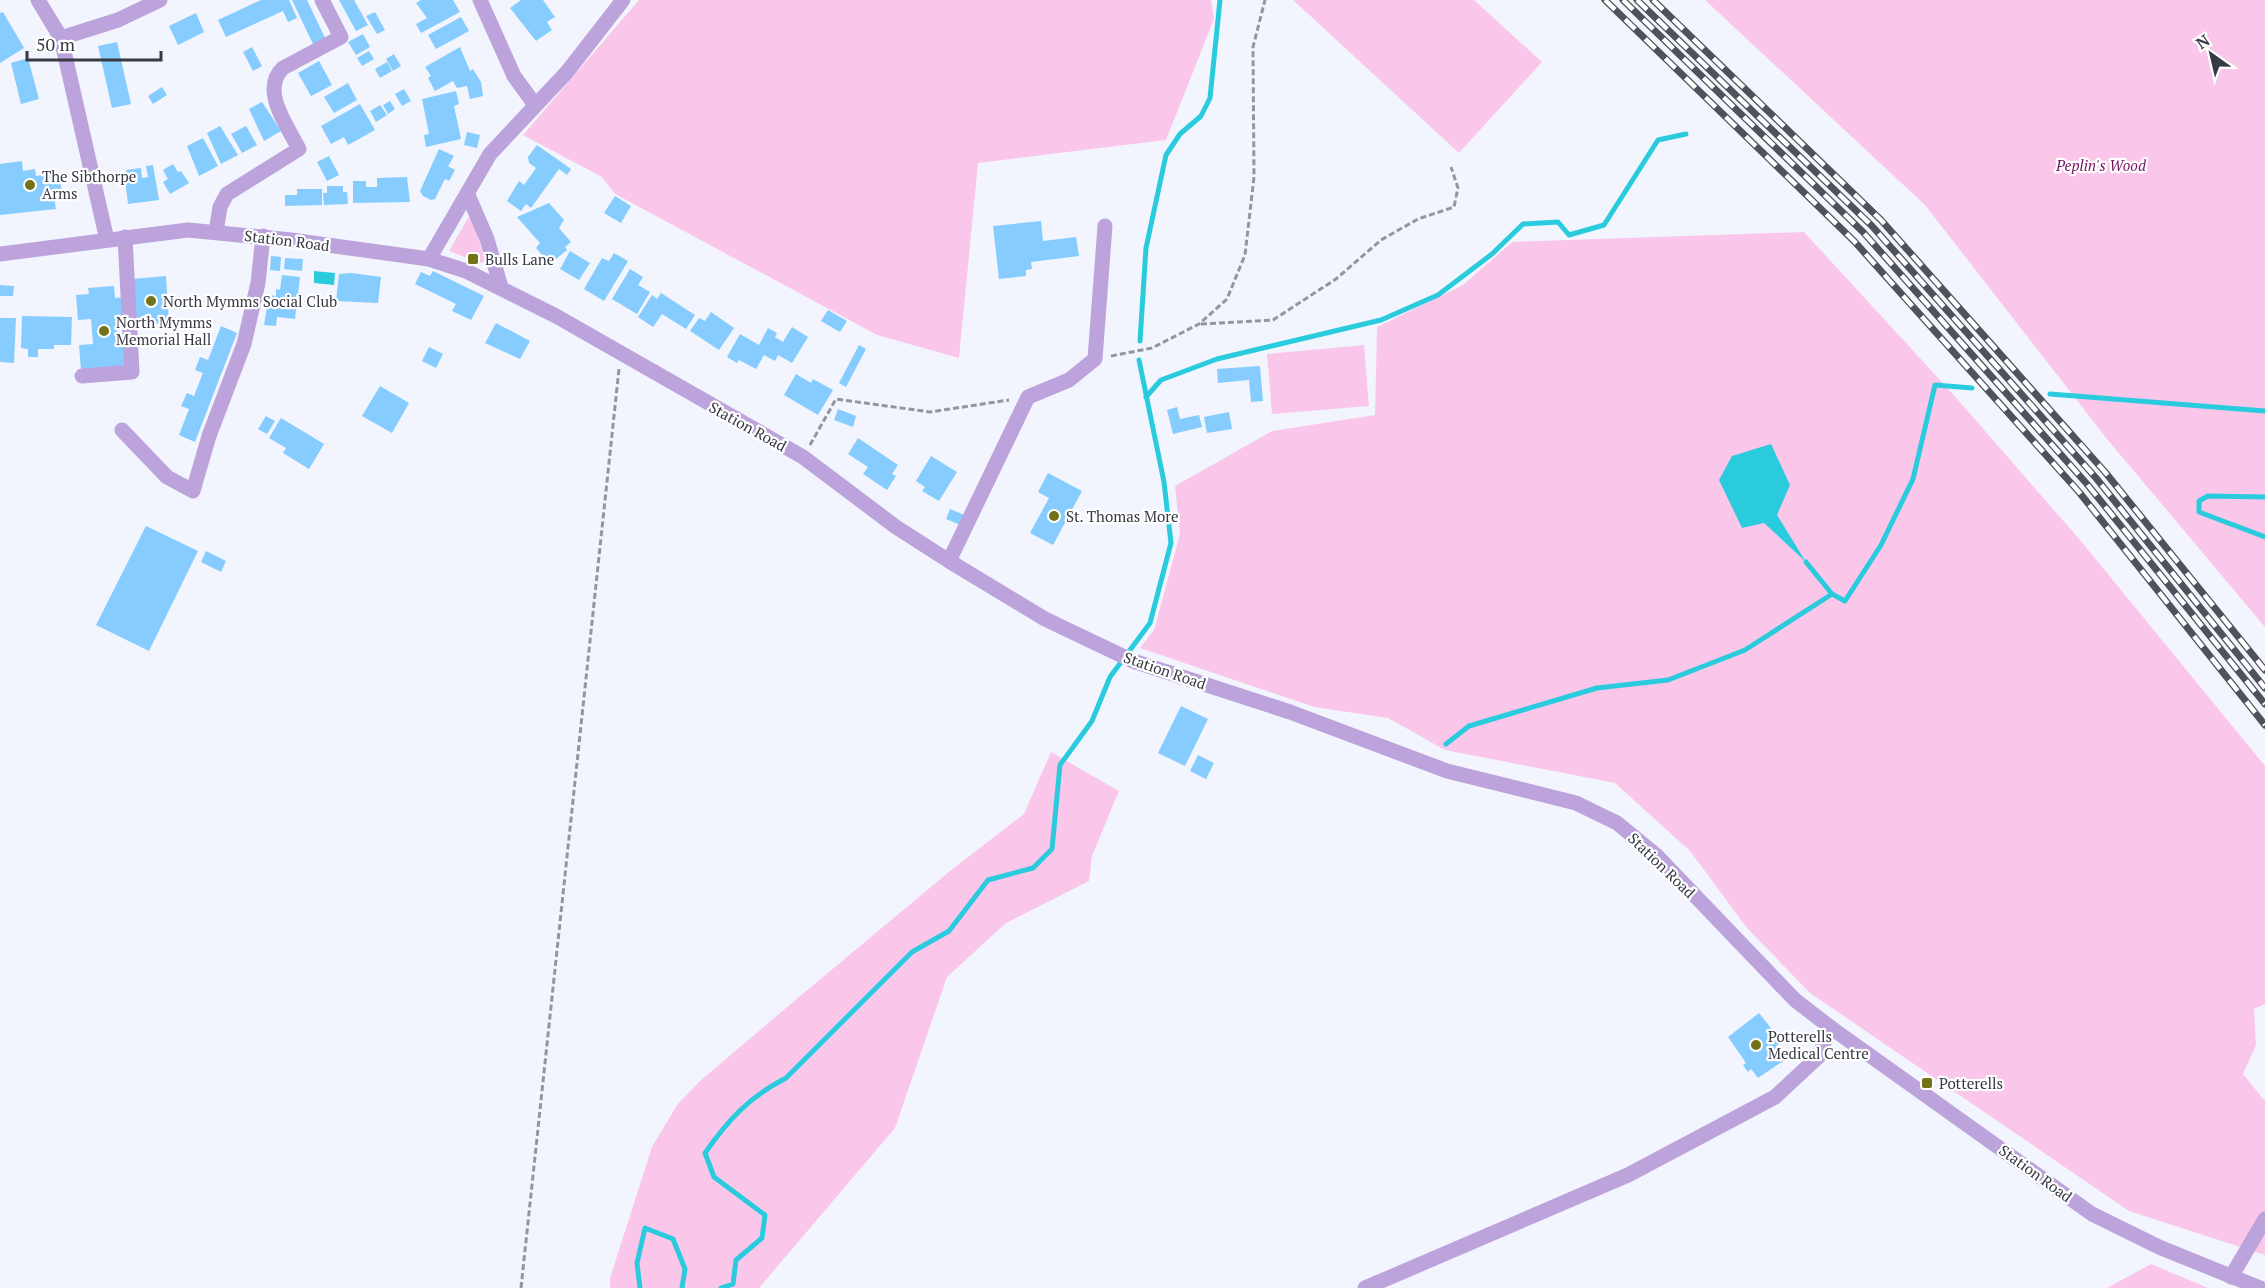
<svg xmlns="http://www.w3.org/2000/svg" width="2265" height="1288" font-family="'PT Serif',serif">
<rect width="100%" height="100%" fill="#f2f5fe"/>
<!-- green -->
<g fill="#fac7eb">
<polygon points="639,0 1211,0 1214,19 1166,140 978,163 959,358 877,335 615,194 602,177 523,135"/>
<polygon points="1293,0 1474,0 1542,62 1459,153"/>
<polygon points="1705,0 2265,0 2265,627 2107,439 1925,205"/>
<polygon points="468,218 473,220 485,261 482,263 478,262 479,258 469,254 467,258 449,251"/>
<polygon points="1804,232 1952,393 2080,540 2265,766 2265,1004 2254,1009 2256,1045 2243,1074 2265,1101 2265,1255 2129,1211 1810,993 1747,928 1690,851 1615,783 1445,750 1388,718 1314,707 1140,648 1154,630 1180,534 1175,486 1272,431 1375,415 1377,327 1463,285 1512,242"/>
<polygon points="1364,345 1369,406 1272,414 1267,354"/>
<polygon points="1051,752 1119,791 1092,856 1089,881 1006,923 947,977 895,1128 759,1288 610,1288 610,1278 652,1147 677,1105 701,1080 799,997 950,871 1024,814"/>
<polygon points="2151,1264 2208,1288 2107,1288"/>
</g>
<!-- water -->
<g fill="#2bcbde">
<polygon points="314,271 335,273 334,285 314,283"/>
<polygon points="1771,444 1790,485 1777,515 1806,562 1764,523 1742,528 1719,480 1732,456"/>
</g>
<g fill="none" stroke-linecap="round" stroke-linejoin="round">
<!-- stream -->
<g stroke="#2bcbde" stroke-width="5">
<polyline points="1140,341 1146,248 1166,155 1180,134 1201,116 1210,98 1220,0"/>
<polyline points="2050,394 2265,411"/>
<polyline points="1146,397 1161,380 1217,359 1381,320 1438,295 1492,254 1523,224 1558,222 1569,235 1604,225 1658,140 1686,134"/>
<polyline points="2265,497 2208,496 2199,501 2199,512 2265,537"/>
<polyline points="1806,562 1832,594 1845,601 1881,545 1913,479 1935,385 1972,388"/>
<polyline points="1446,744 1469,726 1597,688 1668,680 1745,650 1832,594"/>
<polyline points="640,1288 637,1263 645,1228 673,1239 685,1269 682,1288"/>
<path d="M721 1288 733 1284 736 1260 762 1238 765 1215 714 1177 705 1153C728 1120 749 1097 786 1078L912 952 949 931 988 880 1033 868 1052 849 1060 765 1092 721 1110 677 1150 623 1171 543 1164 482 1139 360"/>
</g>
</g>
<!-- building -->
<g fill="#86ccfe">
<polygon points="261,0 289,0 297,18 288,22 283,11 226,37 218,20"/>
<polygon points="292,0 307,0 326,40 314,46"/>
<polygon points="339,0 354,0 368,25 356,31"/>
<polygon points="421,0 453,0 460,12 421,33 416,24 427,18 416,3"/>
<polygon points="521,0 543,0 555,17 547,22 552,30 536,41 510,8"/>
<polygon points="3,12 24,48 0,63 0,13"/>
<polygon points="375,12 385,30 377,34 366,16"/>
<polygon points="196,13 204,32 178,45 169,26"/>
<polygon points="461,17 469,31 436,49 428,35"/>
<polygon points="363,34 370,47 356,55 348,42"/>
<polygon points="117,42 131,104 112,108 98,46"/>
<polygon points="252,47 262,66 253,71 243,52"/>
<polygon points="460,47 470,71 473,69 481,82 483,96 470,99 467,86 457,88 453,81 435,91 428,78 431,76 425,67"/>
<polygon points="369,51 374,59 362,66 357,58"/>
<polygon points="394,54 401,66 393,71 386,59"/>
<polygon points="28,58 39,99 21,104 11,63"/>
<polygon points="319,61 332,85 311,96 298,73"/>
<polygon points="387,62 392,71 380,78 375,69"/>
<polygon points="348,83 357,100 334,113 324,97"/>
<polygon points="162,87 167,95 153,104 148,96"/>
<polygon points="404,89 411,101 402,106 395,94"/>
<polygon points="456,91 459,104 454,106 461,139 426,147 424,135 429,134 422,99"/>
<polygon points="390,101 395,109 388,114 383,105"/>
<polygon points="262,102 281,131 264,141 249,109"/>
<polygon points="360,104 375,130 348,145 344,137 331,144 321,126"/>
<polygon points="380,105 387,115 376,122 370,111"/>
<polygon points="220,126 238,155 221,164 207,133"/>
<polygon points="246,126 257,145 242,153 231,134"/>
<polygon points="467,132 480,135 477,148 464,145"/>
<polygon points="203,138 218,166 199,176 187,146"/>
<polygon points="537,145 571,169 567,175 559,169 531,208 526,204 521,211 507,201 519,181 524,185 536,168 529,163 528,157"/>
<polygon points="439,149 454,156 448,166 455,170 449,181 445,179 435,199 431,200 423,196 420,191"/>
<polygon points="329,156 339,175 327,181 317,162"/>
<polygon points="22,161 23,171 35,169 36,176 59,172 62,194 54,196 56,209 0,215 0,164"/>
<polygon points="173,164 178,172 181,171 189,183 170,194 163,182 168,179 163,170"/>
<polygon points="153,165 159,200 128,204 125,180 128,180 126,170 141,168 142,178 148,177 146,166"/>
<polygon points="407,177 410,202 353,203 353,181 366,181 366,187 377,187 377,178"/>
<polygon points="327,186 343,186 343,192 347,192 348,204 324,205 323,193 327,193"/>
<polygon points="297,189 322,189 322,205 285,206 285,195 297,195"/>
<polygon points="615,196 631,206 621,223 604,213"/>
<polygon points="549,203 564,220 559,228 571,242 565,247 567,250 550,264 536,248 540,243 517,217"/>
<polygon points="1041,221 1043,241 1076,237 1079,256 1031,262 1032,269 1026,270 1026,276 999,279 993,226"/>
<polygon points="570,251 590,263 579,280 560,269"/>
<polygon points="614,253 628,261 604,301 584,289 602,258 609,261"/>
<polygon points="469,254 480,258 477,263 467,259"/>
<polygon points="271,256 281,257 280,271 270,270"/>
<polygon points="285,258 303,259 302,271 284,269"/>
<polygon points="630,269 643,277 638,285 650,292 637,314 612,299"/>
<polygon points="433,271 484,296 471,320 452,311 456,304 415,284 421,272 430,276"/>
<polygon points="351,273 381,277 378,303 336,301 339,274"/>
<polygon points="282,275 300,277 295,319 277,317 276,326 264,325 269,295 276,296 276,289 280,290"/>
<polygon points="166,276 169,323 136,325 132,279"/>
<polygon points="0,285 14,286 13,296 0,296"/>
<polygon points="114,286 115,298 126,297 128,317 116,317 118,342 126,341 127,366 81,370 79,345 93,344 91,319 78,320 76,295 89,294 88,288"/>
<polygon points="661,293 695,315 686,329 662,314 653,327 638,317 652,295 657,299"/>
<polygon points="828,310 847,321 840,332 821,321"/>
<polygon points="711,312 734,328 719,350 690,331 699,318 705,321"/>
<polygon points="22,316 72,317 71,345 54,345 54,349 38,349 38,357 28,357 28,349 21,348"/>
<polygon points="0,318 16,318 14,363 0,362"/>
<polygon points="496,323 530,341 520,359 485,343"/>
<polygon points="221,326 237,333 195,442 179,435 189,409 181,406 187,393 194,396 203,373 195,370 200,357 208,360"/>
<polygon points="792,327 808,337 792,363 778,355 775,361 764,355 756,369 739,360 737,363 727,357 740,334 759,345 768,328 777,333 775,337 783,342"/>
<polygon points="859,345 866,349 846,387 839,383"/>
<polygon points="429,347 443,354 436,368 422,361"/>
<polygon points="1260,366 1263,401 1251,402 1249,380 1218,383 1217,369"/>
<polygon points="796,374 811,383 813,379 833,390 818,415 784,395"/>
<polygon points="380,386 409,403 392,433 362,416"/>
<polygon points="1177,407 1180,419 1199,415 1202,427 1173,434 1167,410"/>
<polygon points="838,409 856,416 853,427 834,420"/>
<polygon points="1229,412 1232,429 1207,433 1204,417"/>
<polygon points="266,416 275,421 267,434 258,429"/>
<polygon points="281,418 324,444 309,469 283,453 286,448 269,438"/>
<polygon points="858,438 898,465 892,474 896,476 887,490 863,474 868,467 848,454"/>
<polygon points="931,456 957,472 939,501 922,491 925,487 916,481"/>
<polygon points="1048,473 1082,491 1053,545 1030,533 1049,498 1038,492"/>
<polygon points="950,509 967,516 963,526 946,519"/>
<polygon points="146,526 198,551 149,651 96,625"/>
<polygon points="206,551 226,561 221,572 201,562"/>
<polygon points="1181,706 1208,719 1185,766 1158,753"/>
<polygon points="1198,755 1214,763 1206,779 1190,771"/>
<polygon points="1759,1013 1782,1042 1776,1046 1786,1059 1758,1078 1751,1069 1748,1072 1743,1065 1746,1063 1728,1037"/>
</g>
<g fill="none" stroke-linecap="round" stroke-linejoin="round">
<!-- path -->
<g stroke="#93969f" stroke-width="3" stroke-dasharray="6 3" stroke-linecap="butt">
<polyline points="1201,324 1273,320 1336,279 1381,240 1418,219 1454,207 1458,188 1451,167"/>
<polyline points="1111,356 1152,348 1199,324 1227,299 1245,255 1254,177 1253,47 1265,0"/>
<polyline points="810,445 836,399 930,412 1009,400"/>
<polyline points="521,1288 619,369"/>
</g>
<!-- minor -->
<g stroke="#bda3db" stroke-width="15">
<polyline points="38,0 61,38 107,240"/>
<polyline points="480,0 514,76 535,105"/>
<polyline points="61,38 118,20 160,0"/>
<polyline points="468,195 487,239 501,287"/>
<path d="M216 232 220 207 227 194 299 149C287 125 260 90 283 68L341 37 322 0"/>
<polyline points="0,254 188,230 291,240 429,259 466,271 556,316 803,457 896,527 949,561 1045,619 1133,661 1290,712 1447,771 1576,803 1617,823 1656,855 1795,1000 1830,1027 2092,1214 2159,1247 2260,1288"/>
<polyline points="429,259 490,154 567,72 623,0"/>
<polyline points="82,376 132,372 125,237"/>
<polyline points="122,430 167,477 193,491 209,436 244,344 258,283 263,236"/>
<polyline points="949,561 1028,397 1069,380 1095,359 1105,226"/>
<polyline points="2231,1277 2265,1219"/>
<polyline points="1365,1288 1628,1175 1775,1097 1819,1056 1830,1027"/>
</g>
<defs>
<g id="rail">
<polyline points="1605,0 1854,241 2079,492 2265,725"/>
<polyline points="1623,0 1863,232 2087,484 2265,704"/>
<polyline points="1637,0 1872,226 2096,478 2265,688"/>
<polyline points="1653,0 1881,220 2105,472 2265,670"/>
</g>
</defs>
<!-- rail casing -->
<use href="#rail" stroke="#4f525b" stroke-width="7"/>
<!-- rail -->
<use href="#rail" stroke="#fff" stroke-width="4.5" stroke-dasharray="14" stroke-linecap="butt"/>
</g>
<!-- markers -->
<g fill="#717318" stroke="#fff" stroke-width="2">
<circle cx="30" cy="185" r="6"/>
<rect x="467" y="253" width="12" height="12" rx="3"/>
<circle cx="151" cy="301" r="6"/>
<circle cx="104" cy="331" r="6"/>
<circle cx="1054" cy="516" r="6"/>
<circle cx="1756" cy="1045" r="6"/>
<rect x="1921" y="1077" width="12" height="12" rx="3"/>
</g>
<g text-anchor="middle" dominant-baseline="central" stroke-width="4.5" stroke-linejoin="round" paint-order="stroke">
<!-- park labels -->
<g font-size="15" font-style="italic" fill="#751463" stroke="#fff">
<text x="2101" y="165">Peplin's Wood</text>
</g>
<!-- poi labels -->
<g font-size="15" fill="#373a43" stroke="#fff" text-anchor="start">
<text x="42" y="176">The Sibthorpe<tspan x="42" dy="17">Arms</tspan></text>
<text x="485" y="259">Bulls Lane</text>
<text x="163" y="301">North Mymms Social Club</text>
<text x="116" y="322">North Mymms<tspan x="116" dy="17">Memorial Hall</tspan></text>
<text x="1066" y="516">St. Thomas More</text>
<text x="1768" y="1036">Potterells<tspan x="1768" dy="17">Medical Centre</tspan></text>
<text x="1939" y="1083">Potterells</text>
</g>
<!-- street labels -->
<g font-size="15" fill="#373a43" stroke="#fff">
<text transform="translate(287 240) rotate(7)">Station Road</text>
<text transform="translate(748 426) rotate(29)">Station Road</text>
<text transform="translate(1165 670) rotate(19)">Station Road</text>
<text transform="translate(1662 865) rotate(44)">Station Road</text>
<text transform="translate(2036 1173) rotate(36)">Station Road</text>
</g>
</g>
<!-- north arrow -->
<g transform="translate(2211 54) rotate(326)" stroke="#ffffff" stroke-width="4.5" paint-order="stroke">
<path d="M0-4.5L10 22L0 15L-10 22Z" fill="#373a43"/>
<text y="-9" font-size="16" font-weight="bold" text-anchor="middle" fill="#373a43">N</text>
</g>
<!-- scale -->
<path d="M27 51v9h134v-9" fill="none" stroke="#373a43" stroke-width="3"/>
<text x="36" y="51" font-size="18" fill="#373a43" stroke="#ffffff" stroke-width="4.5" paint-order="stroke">50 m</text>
</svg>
